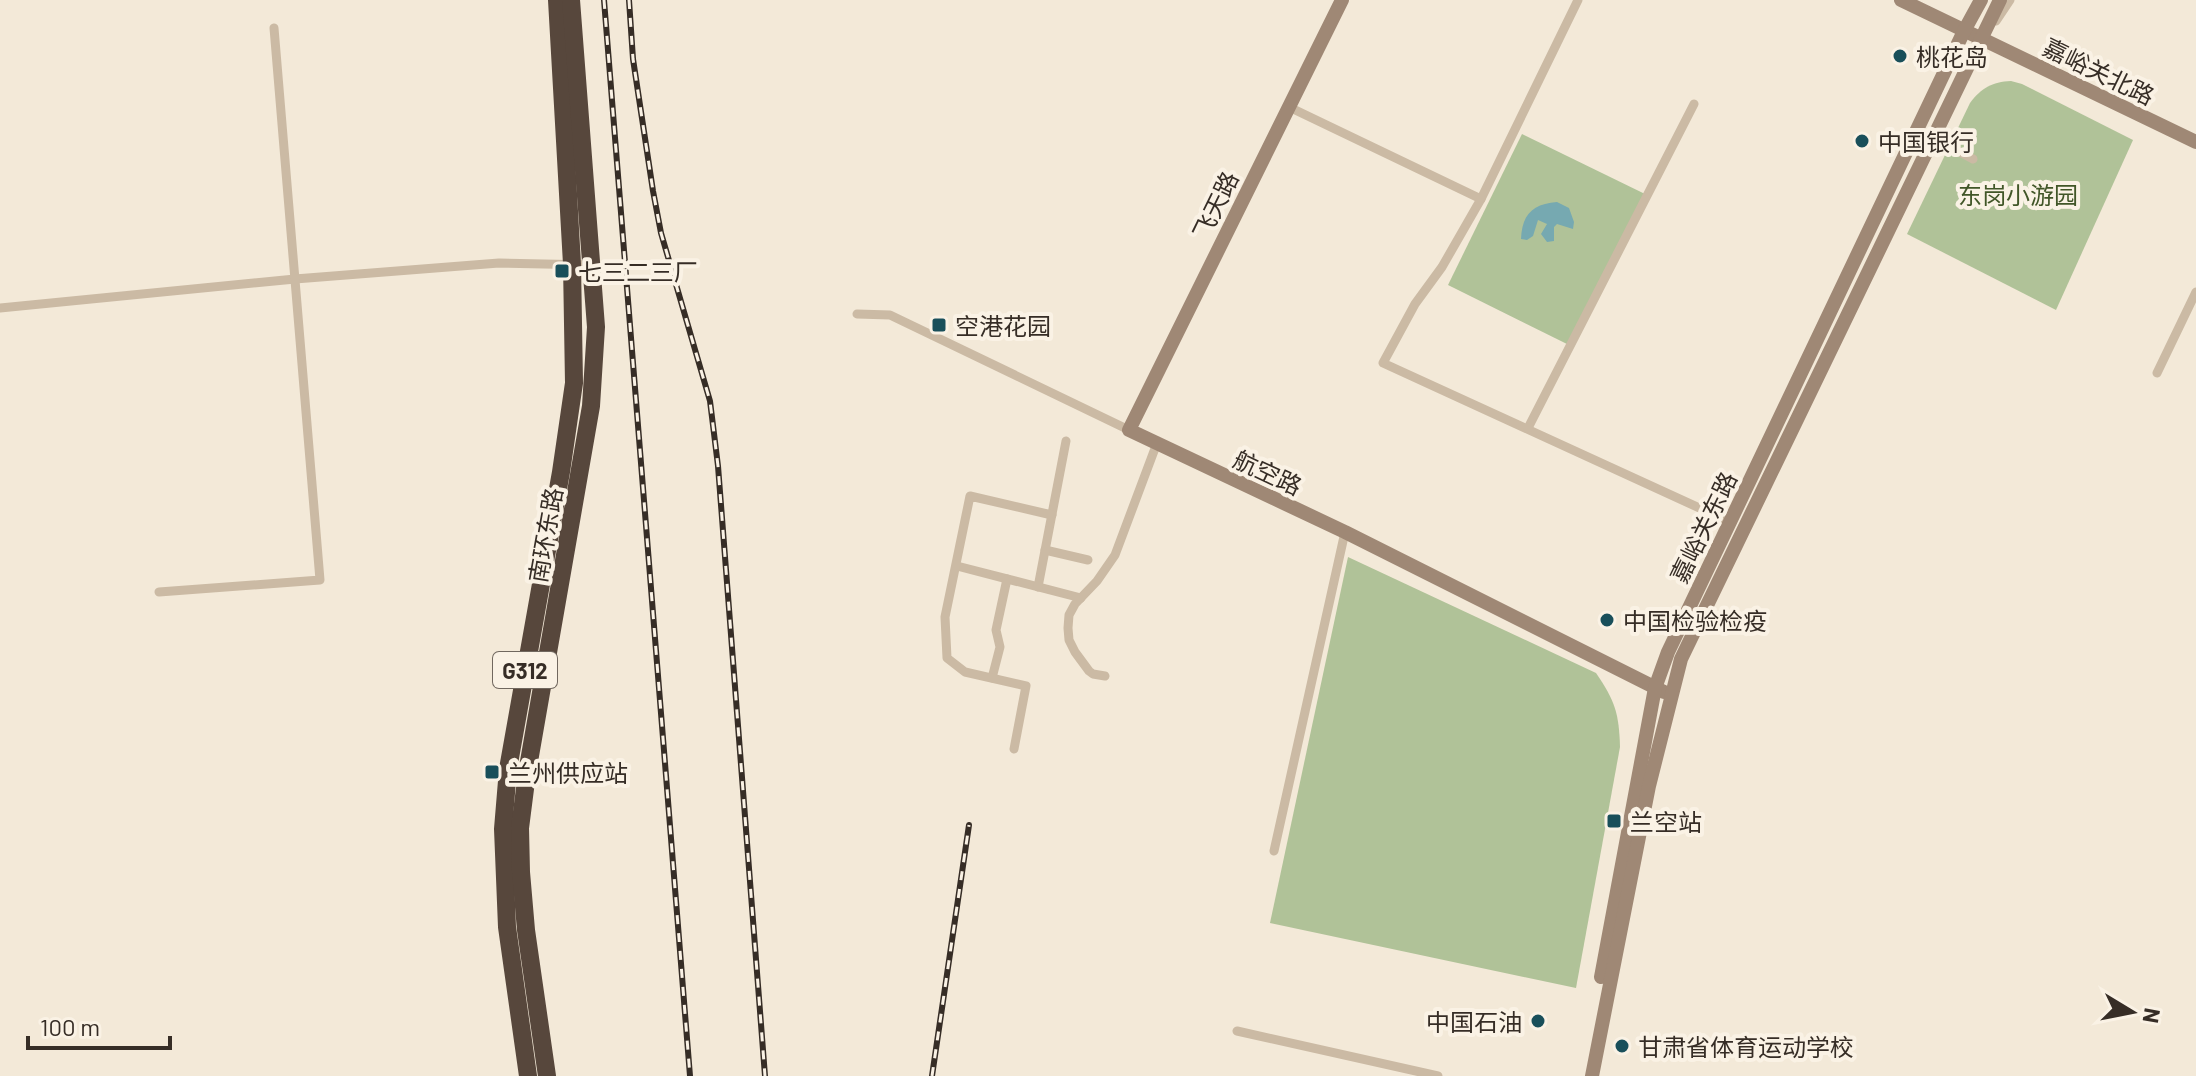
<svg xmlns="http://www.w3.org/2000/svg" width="2196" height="1076" font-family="Barlow,'Noto Sans SC',sans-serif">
<rect width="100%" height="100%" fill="#f3e9d8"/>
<!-- green -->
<g fill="#b0c298">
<path d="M2011 81 2022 84 2133 140 2056 310 1907 234 1970 103C1981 88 1992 82 2011 81Z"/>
<polygon points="1522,134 1645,194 1571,346 1448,285"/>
<path d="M1348 557 1596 673C1615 701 1619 713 1620 747L1576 988 1270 923Z"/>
</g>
<!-- water -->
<path fill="#76a9b1" d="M1557 202 1569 208 1574 222 1573 229 1557 224 1554 227V241L1547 242 1541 234 1547 224 1538 220 1533 236 1527 240 1521 239C1522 214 1533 204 1557 202Z"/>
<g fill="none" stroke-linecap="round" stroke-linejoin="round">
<!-- street -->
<g stroke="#cbbaa4" stroke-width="9">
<polyline points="1996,21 2010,0"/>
<polyline points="1289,107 1481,199 1578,0"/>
<polyline points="1934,138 1973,159"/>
<polyline points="1481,199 1442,267 1415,304 1383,363 1730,522"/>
<polyline points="0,308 295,279 499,263 592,265"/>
<polyline points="857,314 890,315 1129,430"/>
<polyline points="2157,373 2196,292"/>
<polyline points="1528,428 1694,104"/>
<polyline points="1045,550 1088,560"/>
<polyline points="957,566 1081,598"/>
<polyline points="1038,587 1066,441"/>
<polyline points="159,592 320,580 274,28"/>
<polyline points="1105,676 1093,674 1089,671 1075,652 1069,640 1068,628 1069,615 1075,604 1097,581 1115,555 1157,443"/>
<polyline points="992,678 1000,647 996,630 1007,579"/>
<polyline points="1014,749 1026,686 965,672 947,658 945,617 970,496 1052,515"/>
<polyline points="1274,851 1345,532"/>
<polyline points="1237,1031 1438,1076"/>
</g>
<!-- secondary -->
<g stroke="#9f8875" stroke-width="14">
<polyline points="1342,0 1129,430 1345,532 1664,692"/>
<polyline points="1901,0 2196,142"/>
<polyline points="1601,977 1655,688 1668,652 1964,31 1981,0"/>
<polyline points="1592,1076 1649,786 1681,659 2000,0"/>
</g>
<!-- highway -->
<g stroke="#57473c" stroke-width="18">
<polyline points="528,1076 507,927 503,829 508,769 561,472 574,383 572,264 557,0"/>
<polyline points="547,1076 526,930 521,872 520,828 527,773 591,406 596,327 571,0"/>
</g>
<defs>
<g id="rail">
<polyline points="604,0 690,1076"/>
<polyline points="629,0 633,59 653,191 661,233 710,401 718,466 765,1076"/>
<polyline points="932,1076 969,825"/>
</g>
</defs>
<!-- rail casing -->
<use href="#rail" stroke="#362d26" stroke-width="6"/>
<!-- rail -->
<use href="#rail" stroke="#faf2e5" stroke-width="3" stroke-dasharray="9" stroke-linecap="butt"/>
</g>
<!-- markers -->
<g fill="#194f5a" stroke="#faf2e5" stroke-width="3">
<circle cx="1900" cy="56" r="8"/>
<circle cx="1862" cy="141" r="8"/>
<rect x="554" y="263" width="16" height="16" rx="4"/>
<rect x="931" y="317" width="16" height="16" rx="4"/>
<circle cx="1607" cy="620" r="8"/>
<rect x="484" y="764" width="16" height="16" rx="4"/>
<rect x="1606" y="813" width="16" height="16" rx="4"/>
<circle cx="1538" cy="1021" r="8"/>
<circle cx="1622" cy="1046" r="8"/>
</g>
<g text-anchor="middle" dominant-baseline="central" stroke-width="8" stroke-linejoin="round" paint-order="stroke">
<!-- shield labels -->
<rect fill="#faf2e5" stroke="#71685f" stroke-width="2" x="493" y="652" width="64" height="36" rx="6"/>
<g font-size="22" font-weight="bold" fill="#362d26">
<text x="525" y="670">G312</text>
</g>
<!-- poi labels -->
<g font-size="24" fill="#362d26" stroke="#faf2e5" text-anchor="start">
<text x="1916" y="56">桃花岛</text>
<text x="1878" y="141">中国银行</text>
<text x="578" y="271">七三二三厂</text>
<text x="955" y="325">空港花园</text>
<text x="1623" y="620">中国检验检疫</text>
<text x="508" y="772">兰州供应站</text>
<text x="1630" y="821">兰空站</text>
<text x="1522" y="1021" text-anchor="end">中国石油</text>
<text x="1638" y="1046">甘肃省体育运动学校</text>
</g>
<!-- street labels -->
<g font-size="24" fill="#362d26" stroke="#faf2e5">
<text transform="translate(2099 71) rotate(26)">嘉峪关北路</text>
<text transform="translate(1215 205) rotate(-64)">飞天路</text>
<text transform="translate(1268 472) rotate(25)">航空路</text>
<text transform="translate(1703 527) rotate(-64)">嘉峪关东路</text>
<text transform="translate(545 535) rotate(-80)">南环东路</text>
</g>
<!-- park labels -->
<g font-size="24" fill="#415628" stroke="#faf2e5">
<text x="2018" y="194">东岗小游园</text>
</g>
</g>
<!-- north arrow -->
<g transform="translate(2132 1012) rotate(100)" stroke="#faf2e5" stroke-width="6" paint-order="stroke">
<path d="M0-6L14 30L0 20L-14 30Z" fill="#362d26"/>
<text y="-12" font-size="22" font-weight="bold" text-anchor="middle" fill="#362d26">N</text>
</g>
<!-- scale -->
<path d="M28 1036v12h142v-12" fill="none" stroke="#362d26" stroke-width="4"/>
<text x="40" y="1036" font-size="24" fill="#362d26" stroke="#faf2e5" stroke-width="6" paint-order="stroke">100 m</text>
</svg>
